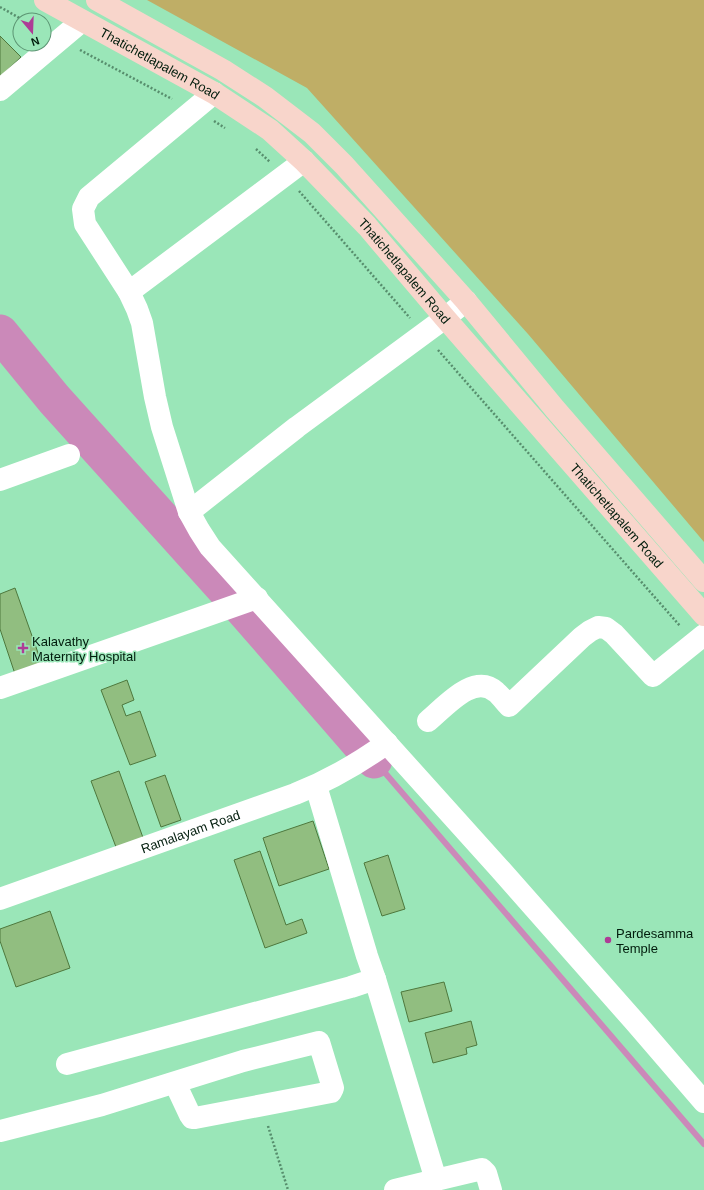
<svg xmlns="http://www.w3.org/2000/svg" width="704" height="1190" font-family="Arial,sans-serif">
<rect width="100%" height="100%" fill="#9ae6b8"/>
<!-- garden -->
<polygon fill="#bfae66" points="147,0 704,0 704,542 528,334 307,88"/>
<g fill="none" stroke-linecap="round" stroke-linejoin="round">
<!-- stream -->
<polyline stroke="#cb89b9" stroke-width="6" points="374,760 704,1144"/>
<!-- river -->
<polyline stroke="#cb89b9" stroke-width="37" points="0,333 54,399 244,610 374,760"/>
</g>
<!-- building -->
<g fill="#91be80" stroke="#4e783d">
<polygon points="0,36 21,57 0,77"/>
<polygon points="15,588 42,664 15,674 0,629 0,594"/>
<polygon points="127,680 134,700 122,705 126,716 140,711 156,756 130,765 101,690"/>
<polygon points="119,771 146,846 119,855 91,781"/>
<polygon points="165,775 181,820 161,827 145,782"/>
<polygon points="313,821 329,869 279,886 263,838"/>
<polygon points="260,851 286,925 302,919 307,933 265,948 234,860"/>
<polygon points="388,855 405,909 382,916 364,863"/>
<polygon points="50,911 70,968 16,987 0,941 0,929"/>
<polygon points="444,982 452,1011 409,1022 401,992"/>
<polygon points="471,1021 477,1045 466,1048 467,1054 433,1063 425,1033"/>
</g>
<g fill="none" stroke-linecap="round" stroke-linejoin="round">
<!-- path -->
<g stroke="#578e6d" stroke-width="2.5" stroke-dasharray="2 2" stroke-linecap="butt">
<polyline points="0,7 23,20"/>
<polyline points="80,50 172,99"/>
<polyline points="214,121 225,128"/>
<polyline points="256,149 270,162"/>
<polyline points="299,191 410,318"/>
<polyline points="438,350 680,626"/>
<polyline points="268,1126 288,1190"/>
</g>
<!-- minor -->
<g stroke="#fff" stroke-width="22">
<polyline points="0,90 82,21"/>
<polyline points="214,93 89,197 83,209 85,224 129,292 137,309 142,323 155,397 162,427 189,512 199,530 210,547 499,868 635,1022 704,1102"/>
<polyline points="129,292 304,161"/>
<polyline points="0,480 69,455"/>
<polyline points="189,512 297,427 445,318 466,301"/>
<polyline points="0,688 257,598"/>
<path d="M428 721C445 707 474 672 496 692 501 696 505 702 509 706L582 637 590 631 598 627 606 628 614 634 653 676 704 635"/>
<path id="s1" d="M0 899 295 794C328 781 358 764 387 743"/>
<polyline points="375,979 436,1180 482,1169 486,1173 491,1190"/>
<polyline points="67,1064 351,987 375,979 367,956 316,786"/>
<polyline points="0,1131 102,1105 243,1061 319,1042 333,1088 331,1092 195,1118 192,1118 190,1115 175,1083"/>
<polyline points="395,1190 436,1180"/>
</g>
<!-- major -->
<g stroke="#f8d5cb" stroke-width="22">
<path id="s2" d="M45 0 214 93 270 130 304 161 367 226 445 318 704 615"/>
<polyline points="97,0 223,70 265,97 312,133 344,165 466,301 555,409 704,581"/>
</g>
</g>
<!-- markers -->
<g fill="#ae3c96" stroke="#9ae6b8" stroke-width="1.5">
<path d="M21 642h4v4h4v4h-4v4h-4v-4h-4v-4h4z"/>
<circle cx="608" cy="940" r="4"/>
</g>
<g text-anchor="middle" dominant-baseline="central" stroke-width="3" stroke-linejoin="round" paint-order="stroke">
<!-- street labels -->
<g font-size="13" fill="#001c0c" stroke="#9ae6b8">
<text stroke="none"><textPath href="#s2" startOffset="131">Thatichetlapalem Road</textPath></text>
<text stroke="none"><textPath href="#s2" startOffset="455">Thatichetlapalem Road</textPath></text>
<text stroke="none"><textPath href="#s2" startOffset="779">Thatichetlapalem Road</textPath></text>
<text stroke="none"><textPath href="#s1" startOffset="202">Ramalayam Road</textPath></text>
</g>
<!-- poi labels -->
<g font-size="13" fill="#001c0c" stroke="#9ae6b8" text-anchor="start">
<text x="32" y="641">Kalavathy<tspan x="32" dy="15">Maternity Hospital</tspan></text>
<text x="616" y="933">Pardesamma<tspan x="616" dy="15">Temple</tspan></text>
</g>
</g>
<!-- north arrow -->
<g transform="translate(32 32) rotate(161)"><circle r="19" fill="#9ae6b8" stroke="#5c9573"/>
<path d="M0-3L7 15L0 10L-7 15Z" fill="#ae3c96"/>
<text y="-6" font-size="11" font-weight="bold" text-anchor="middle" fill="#001c0c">N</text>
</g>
</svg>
